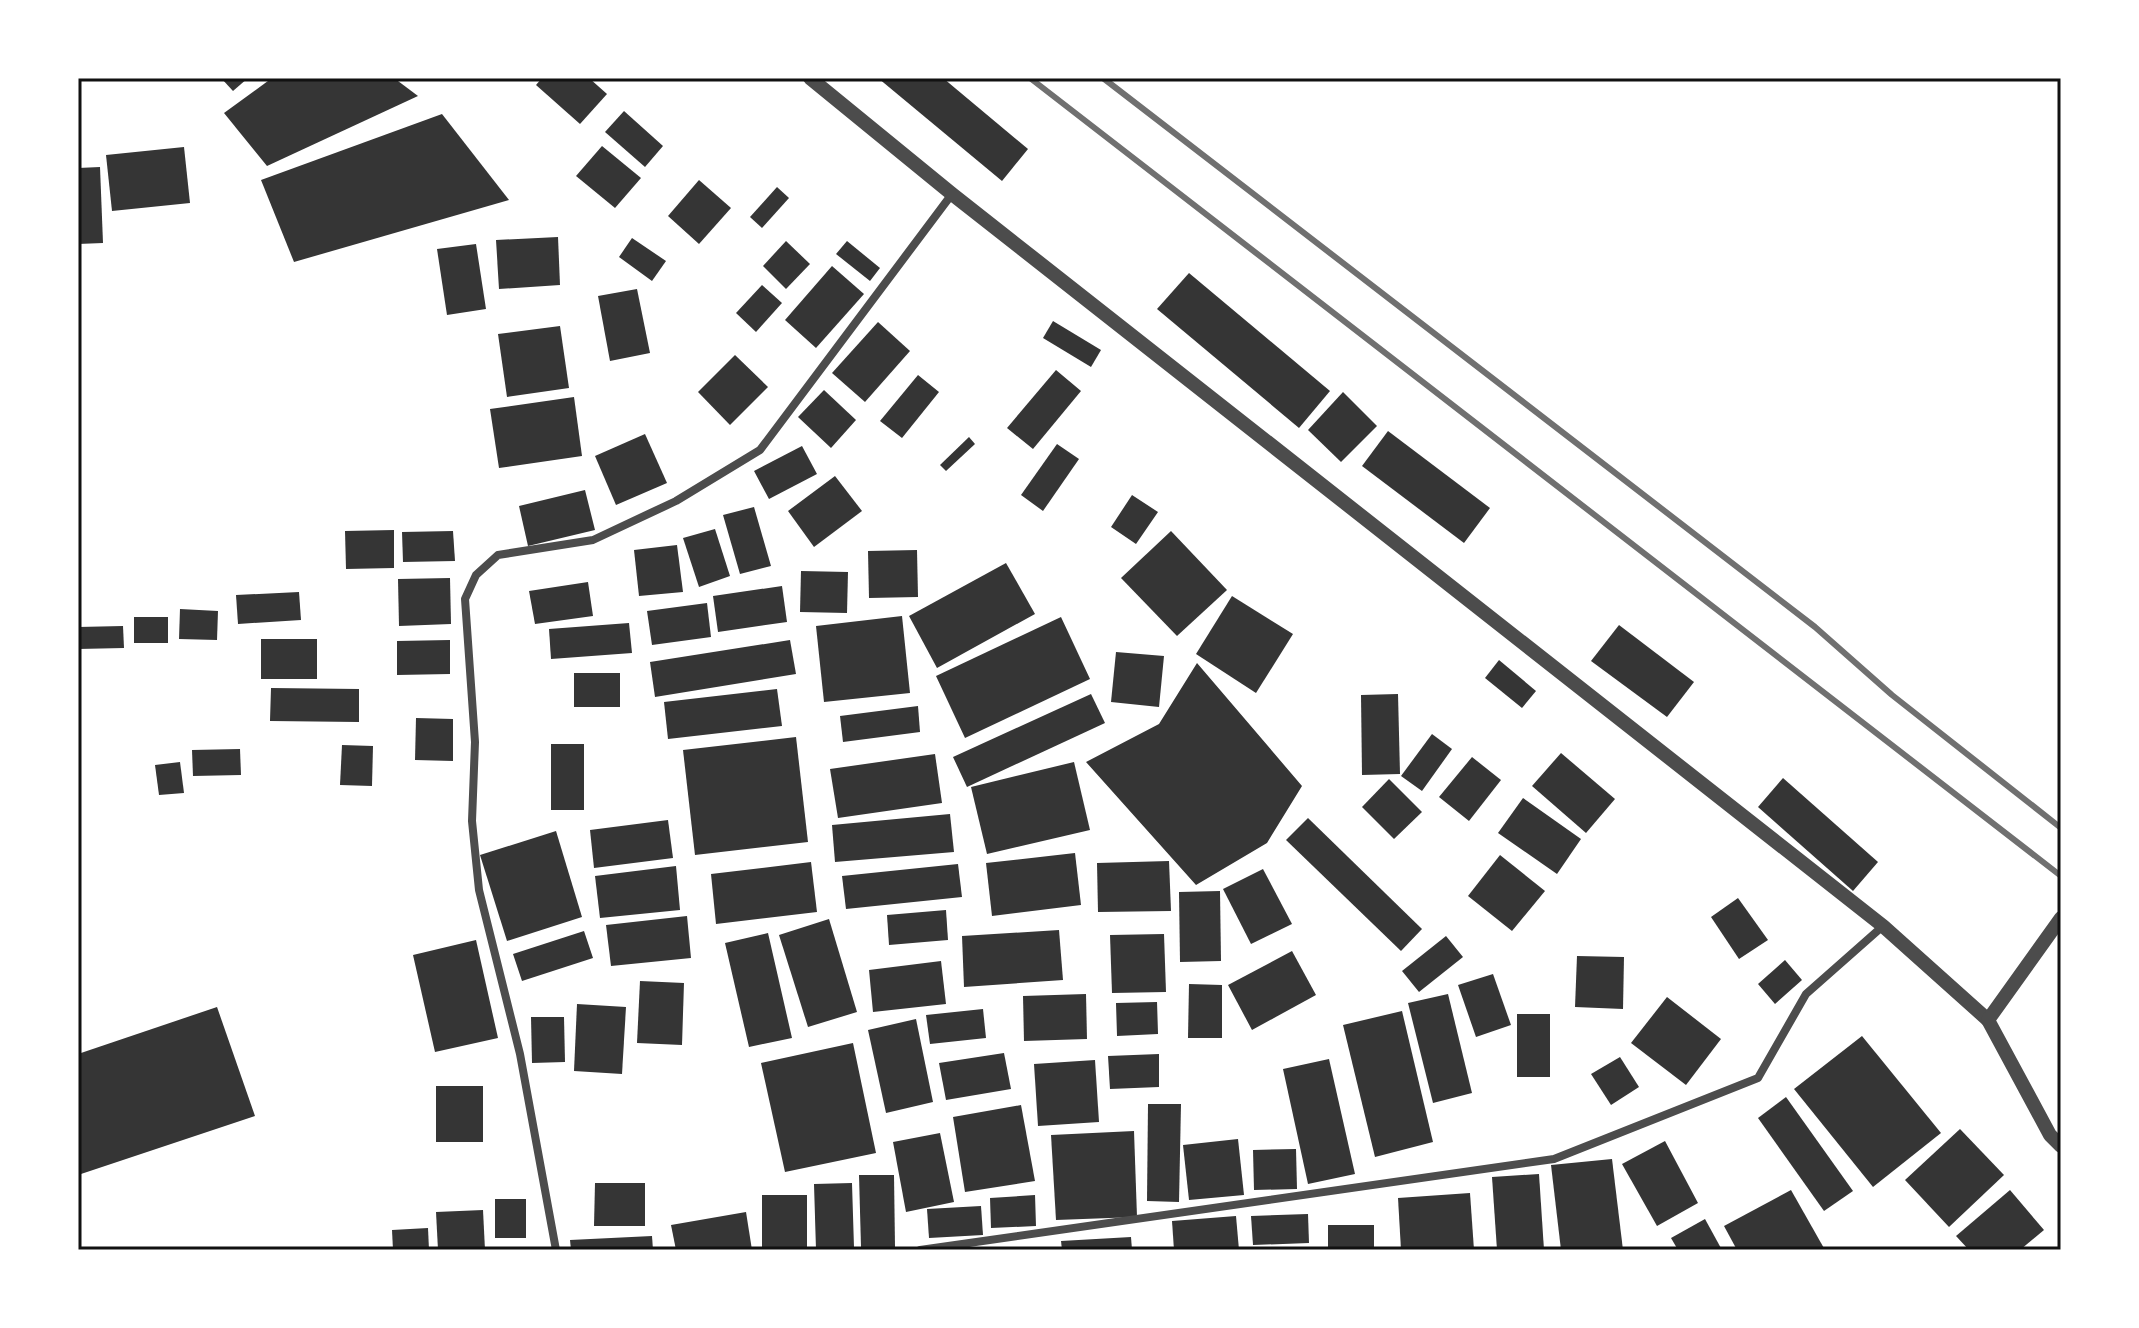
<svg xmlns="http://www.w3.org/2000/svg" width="2139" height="1328" font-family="'Titillium Web',sans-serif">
<rect width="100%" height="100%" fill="#fff"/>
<!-- building -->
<g fill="#353535">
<polygon points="221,78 248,78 233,91"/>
<polygon points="272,78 394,78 418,96 267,166 224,113"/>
<polygon points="542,78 589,78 607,94 580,124 536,85"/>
<polygon points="878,78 943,78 1028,149 1002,181"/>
<polygon points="624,111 663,146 645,167 605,132"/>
<polygon points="442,114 509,200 294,262 261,180"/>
<polygon points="602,146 641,178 615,208 576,176"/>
<polygon points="184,147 190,203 112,211 106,155"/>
<polygon points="100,167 103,243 78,244 78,168"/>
<polygon points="699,180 731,208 699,244 668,216"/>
<polygon points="777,187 789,198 762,228 750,217"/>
<polygon points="558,237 560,285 499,289 496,240"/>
<polygon points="632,238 666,261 652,281 619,257"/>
<polygon points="786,241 810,264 786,289 763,266"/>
<polygon points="847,241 880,268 870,281 836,254"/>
<polygon points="476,244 486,309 447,315 437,249"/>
<polygon points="832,266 864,294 816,348 785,320"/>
<polygon points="1189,273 1330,391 1299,428 1157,309"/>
<polygon points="762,285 782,303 756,332 736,313"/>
<polygon points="637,289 650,353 610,361 598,296"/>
<polygon points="1053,321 1101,350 1091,367 1043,338"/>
<polygon points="878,322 910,351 865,402 832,373"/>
<polygon points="560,326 569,388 507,397 498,334"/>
<polygon points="735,355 768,387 730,425 698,392"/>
<polygon points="1056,370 1081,391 1033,449 1007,428"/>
<polygon points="918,375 939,392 902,438 880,421"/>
<polygon points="824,390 856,420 831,448 798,417"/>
<polygon points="1343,392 1377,426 1341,462 1308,430"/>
<polygon points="574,397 582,456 499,468 490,409"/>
<polygon points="1388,431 1490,508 1464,543 1362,466"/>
<polygon points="645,434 667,483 616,505 595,456"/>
<polygon points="969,437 975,444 946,471 940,465"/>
<polygon points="1057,444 1079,459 1043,511 1021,495"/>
<polygon points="802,446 817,474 769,499 754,471"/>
<polygon points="835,476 862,511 814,547 788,511"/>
<polygon points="585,490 595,530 528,546 519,506"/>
<polygon points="1132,495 1158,512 1136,544 1111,527"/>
<polygon points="754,507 771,566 740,574 723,515"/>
<polygon points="715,529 730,576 699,587 683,538"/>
<polygon points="394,530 394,568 346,569 345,531"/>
<polygon points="453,531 455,561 403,562 402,532"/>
<polygon points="1171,531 1227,590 1177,636 1121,578"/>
<polygon points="677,545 683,592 639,596 634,550"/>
<polygon points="917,550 918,597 869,598 868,551"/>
<polygon points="1006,563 1035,614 937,668 909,616"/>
<polygon points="801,571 848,572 847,613 800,612"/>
<polygon points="450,578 451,624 399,626 398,579"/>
<polygon points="588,582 593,616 535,624 529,591"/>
<polygon points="782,586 787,622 718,632 713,596"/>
<polygon points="299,592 301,620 238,624 236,595"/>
<polygon points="1232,596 1293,634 1256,693 1196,654"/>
<polygon points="707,603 711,637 652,645 647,611"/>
<polygon points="180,609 218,611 217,640 179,639"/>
<polygon points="902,616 910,693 824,702 816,626"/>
<rect x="134" y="617" width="34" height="26"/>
<polygon points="1061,617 1090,679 965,738 936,676"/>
<polygon points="629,623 632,653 551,659 549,629"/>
<polygon points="1619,625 1694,682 1667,717 1591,661"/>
<polygon points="123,626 124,648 78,649 78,627"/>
<rect x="261" y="639" width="56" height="40"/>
<polygon points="450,640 450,674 397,675 397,641"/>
<polygon points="790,640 796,674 655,697 650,662"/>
<polygon points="1116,652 1164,656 1159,707 1111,702"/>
<polygon points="1499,660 1536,691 1522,708 1485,678"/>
<polygon points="1197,663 1302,786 1267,843 1196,885 1086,762 1159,724"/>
<rect x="574" y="673" width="46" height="34"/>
<polygon points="271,688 359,689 359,722 270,721"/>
<polygon points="777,689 782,726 668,739 664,702"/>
<polygon points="1091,694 1105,723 967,787 953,757"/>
<polygon points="1398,694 1400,774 1362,775 1361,695"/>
<polygon points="918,706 920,732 843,742 840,716"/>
<polygon points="416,718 453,719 453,761 415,760"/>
<polygon points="1432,734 1452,749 1422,791 1401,776"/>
<polygon points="796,737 808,842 695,855 683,750"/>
<rect x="551" y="744" width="33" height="66"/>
<polygon points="342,745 373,746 372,786 340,785"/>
<polygon points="240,749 241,775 193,776 192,750"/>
<polygon points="1561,753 1615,799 1586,833 1532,786"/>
<polygon points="935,754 942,803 838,818 830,769"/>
<polygon points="1472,757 1501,780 1469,821 1439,797"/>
<polygon points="180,762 184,793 159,795 155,765"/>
<polygon points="1074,762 1090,830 987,854 971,787"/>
<polygon points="1783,778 1878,862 1853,891 1758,807"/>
<polygon points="1389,779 1422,812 1394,839 1362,807"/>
<polygon points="1523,798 1581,839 1557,874 1498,833"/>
<polygon points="950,814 954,852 835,862 832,825"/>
<polygon points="1308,818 1422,929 1401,951 1286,840"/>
<polygon points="668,820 673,858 594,868 590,830"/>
<polygon points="556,831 582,917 507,941 480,855"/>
<polygon points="1075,853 1081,905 992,916 986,863"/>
<polygon points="1500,855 1545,891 1512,931 1468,896"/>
<polygon points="1169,861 1171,911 1098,912 1097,863"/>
<polygon points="811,862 817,912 716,924 711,874"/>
<polygon points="958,864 962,897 846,909 842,876"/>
<polygon points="676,866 680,910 600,918 595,876"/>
<polygon points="1263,869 1292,924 1251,944 1223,889"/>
<polygon points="1220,891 1221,961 1180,962 1179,892"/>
<polygon points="1738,898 1768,940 1739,959 1711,917"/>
<polygon points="946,910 948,940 889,945 887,915"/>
<polygon points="687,916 691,958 611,966 606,925"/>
<polygon points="829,919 857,1012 808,1027 779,935"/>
<polygon points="1059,930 1063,980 964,987 962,936"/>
<polygon points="584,931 593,958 522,981 513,954"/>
<polygon points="768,933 792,1038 749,1047 725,943"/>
<polygon points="1164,934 1166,992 1112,993 1110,935"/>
<polygon points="1446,936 1463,957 1419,992 1402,971"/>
<polygon points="476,940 498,1038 435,1052 413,955"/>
<polygon points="1292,951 1316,995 1252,1030 1228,985"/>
<polygon points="1577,956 1624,957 1623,1009 1575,1007"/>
<polygon points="1785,960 1802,980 1775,1004 1758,984"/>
<polygon points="941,961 946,1004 873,1012 869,970"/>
<polygon points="1493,974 1511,1025 1476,1037 1458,985"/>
<polygon points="640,981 684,983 682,1045 637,1043"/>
<polygon points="1189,984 1222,985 1222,1038 1188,1038"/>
<polygon points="1086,994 1087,1039 1024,1041 1023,996"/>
<polygon points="1448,994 1472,1093 1433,1103 1408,1003"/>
<polygon points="1667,997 1721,1039 1686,1085 1631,1043"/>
<polygon points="1157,1002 1158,1034 1117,1036 1116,1003"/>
<polygon points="577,1004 626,1007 622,1074 574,1071"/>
<polygon points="217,1007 255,1116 78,1175 78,1054"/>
<polygon points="983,1009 986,1038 930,1044 926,1015"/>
<polygon points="1402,1011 1433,1142 1375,1157 1343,1025"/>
<rect x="1517" y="1014" width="33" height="63"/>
<polygon points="531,1017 564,1017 565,1062 532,1063"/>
<polygon points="916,1019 933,1102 886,1113 868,1030"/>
<polygon points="1862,1036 1941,1133 1873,1187 1794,1089"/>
<polygon points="853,1043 876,1153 785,1172 761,1063"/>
<polygon points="1004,1053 1011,1089 946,1100 939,1063"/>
<polygon points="1159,1054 1159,1087 1110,1089 1108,1056"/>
<polygon points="1620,1057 1639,1087 1611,1105 1591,1074"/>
<polygon points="1329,1059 1355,1174 1308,1184 1283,1069"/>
<polygon points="1095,1060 1099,1122 1038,1126 1034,1064"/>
<rect x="436" y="1086" width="47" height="56"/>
<polygon points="1786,1097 1853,1191 1824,1211 1758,1118"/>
<polygon points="1148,1104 1181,1104 1179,1202 1147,1201"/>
<polygon points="1021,1105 1035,1181 965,1192 953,1117"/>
<polygon points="1960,1129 2004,1175 1949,1227 1905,1180"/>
<polygon points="1134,1131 1137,1217 1056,1220 1051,1135"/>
<polygon points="940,1133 954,1202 906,1212 893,1142"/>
<polygon points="1238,1139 1244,1195 1189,1200 1183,1145"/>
<polygon points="1665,1141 1698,1203 1657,1226 1622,1164"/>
<polygon points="1296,1149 1297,1189 1254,1190 1253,1150"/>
<polygon points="1612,1159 1623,1250 1561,1250 1551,1165"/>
<polygon points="1539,1174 1544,1250 1497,1250 1492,1177"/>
<polygon points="859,1175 894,1175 895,1247 861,1247"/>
<polygon points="595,1183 645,1183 645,1226 594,1226"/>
<polygon points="852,1183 854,1248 816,1250 814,1184"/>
<polygon points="1791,1190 1825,1250 1737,1250 1724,1226"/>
<polygon points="2010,1190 2044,1230 2020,1250 1969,1250 1956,1236"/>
<polygon points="1470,1193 1474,1250 1401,1250 1398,1198"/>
<rect x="762" y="1195" width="45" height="55"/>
<polygon points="1035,1195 1036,1226 991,1228 990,1198"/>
<rect x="495" y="1199" width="31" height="39"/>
<polygon points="981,1206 983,1235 929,1238 927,1209"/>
<polygon points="483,1210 485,1250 438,1250 436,1212"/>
<polygon points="746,1212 752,1250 676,1250 671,1225"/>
<polygon points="1308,1214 1309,1243 1253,1245 1251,1216"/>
<polygon points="1236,1216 1239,1250 1174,1250 1172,1221"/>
<polygon points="1705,1219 1722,1250 1678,1250 1671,1238"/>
<rect x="1328" y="1225" width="46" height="25"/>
<polygon points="428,1228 429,1250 393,1250 392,1230"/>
<polygon points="652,1236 653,1250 571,1250 570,1240"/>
<polygon points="1131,1237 1132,1250 1062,1250 1061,1241"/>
</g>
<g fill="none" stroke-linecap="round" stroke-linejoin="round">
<!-- minor -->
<g stroke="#4c4c4c" stroke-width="8">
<polyline points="556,1250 520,1054 479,890 472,821 475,742 465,599 476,575 498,555 593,540 676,501 760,450 952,194"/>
<polyline points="920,1250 1554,1159 1758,1078 1806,994 1883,926"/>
</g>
<!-- tertiary -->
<g stroke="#4c4c4c" stroke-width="14">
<polyline points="810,78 952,194 1883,926 1988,1020"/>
<polyline points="2061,918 1988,1020 2050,1135 2061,1146"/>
</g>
<!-- rail -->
<g stroke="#707070" stroke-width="6">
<polyline points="1030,78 2061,876"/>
<polyline points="1103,78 1815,627 1892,695 2061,828"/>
</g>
</g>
<!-- border -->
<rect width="2139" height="1328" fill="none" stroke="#ffffff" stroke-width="160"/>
<rect x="80" y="80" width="1979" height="1168" fill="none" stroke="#111" stroke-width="3"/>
</svg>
